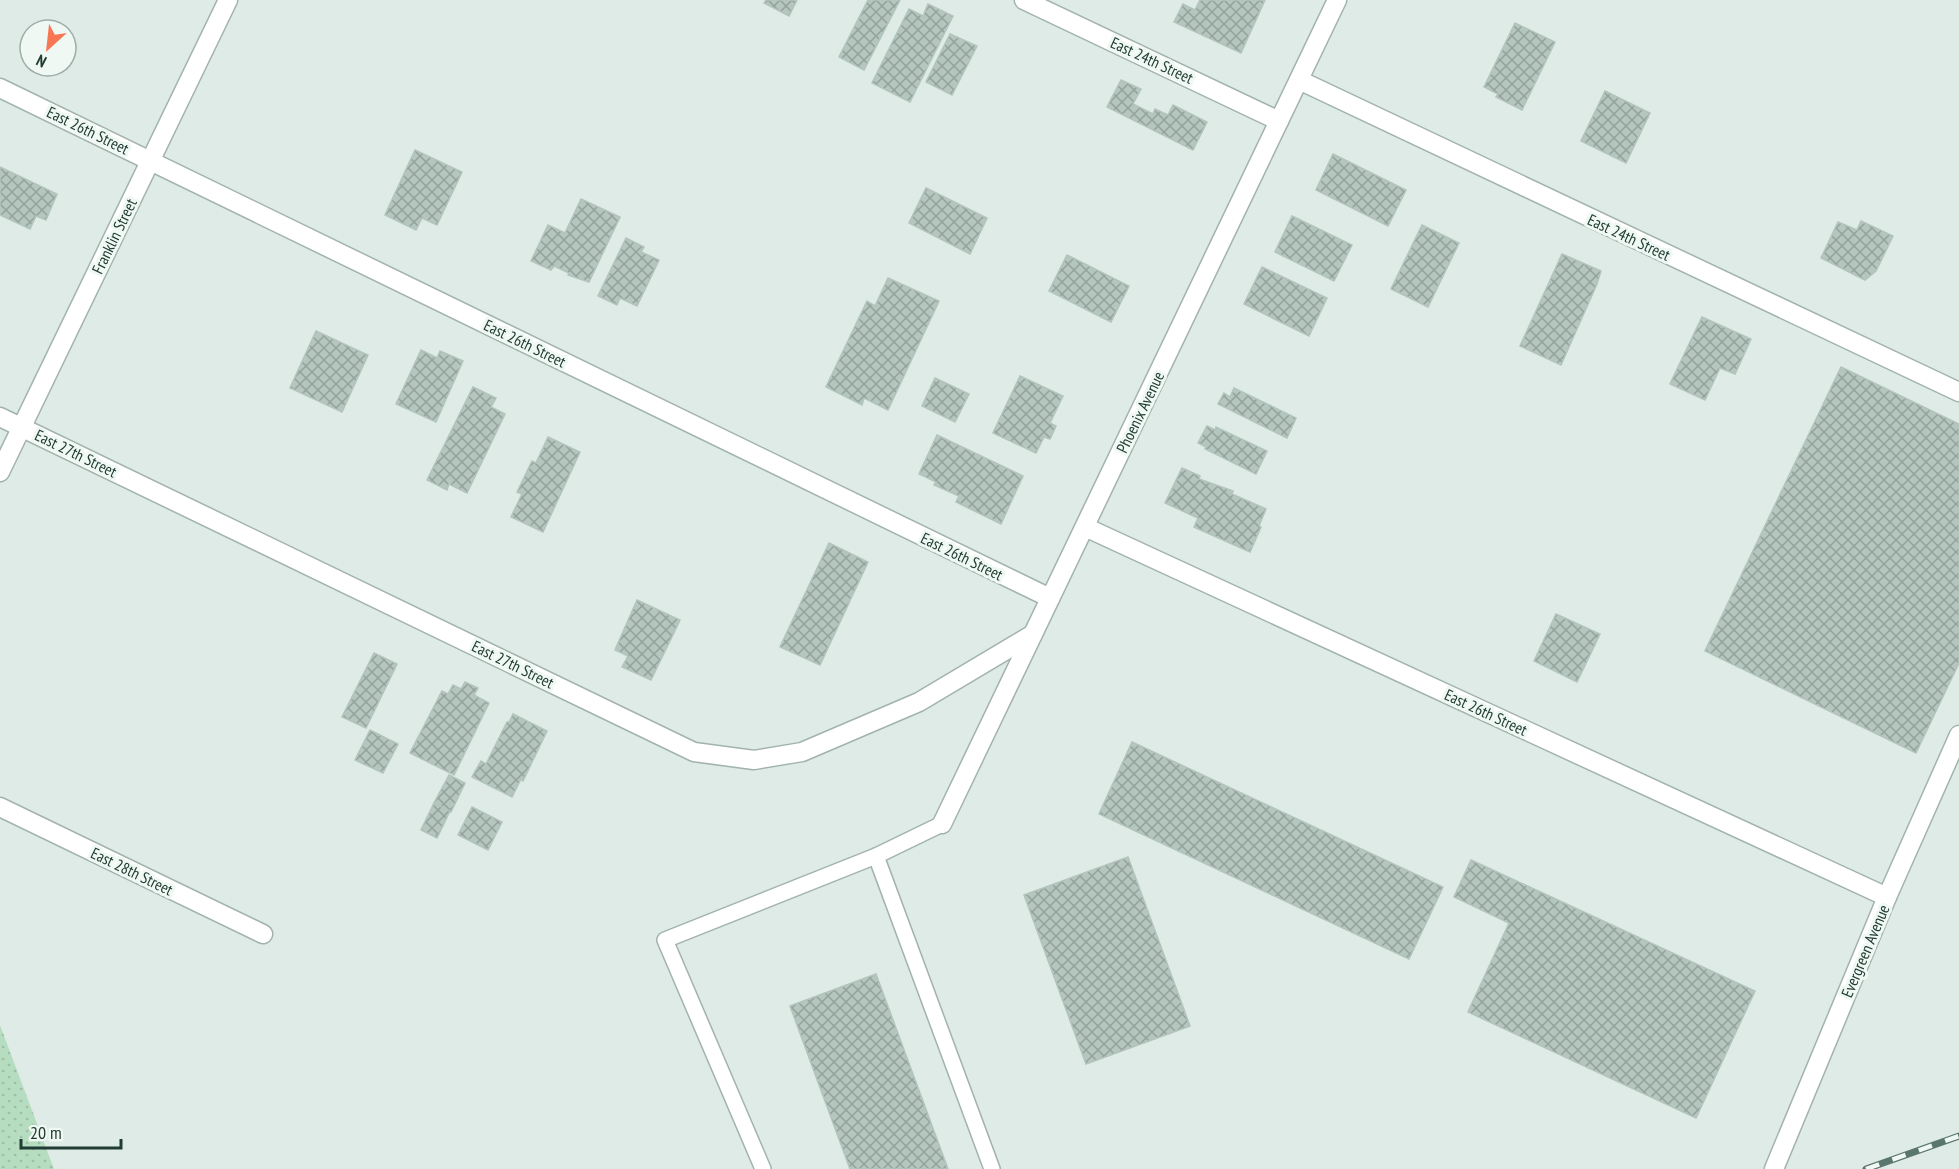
<svg xmlns="http://www.w3.org/2000/svg" width="1959" height="1169" font-family="'PT Sans Narrow',sans-serif">
<defs>
<pattern id="green-dots" width="8" height="8" patternUnits="userSpaceOnUse" patternTransform="scale(1.5)"><rect width="8" height="8" fill="#b7ddc1"/><path d="M2 2h.1M6 6h.1" fill="none" stroke="#9dbfa6" stroke-width="1.8" stroke-linecap="round"/></pattern>
<pattern id="building-cross-hatch" width="8" height="8" patternUnits="userSpaceOnUse" patternTransform="scale(1.5)"><rect width="8" height="8" fill="#b5c6be"/><path d="M0 0l8 8M0 8l8-8" fill="none" stroke="#93a29b"/></pattern>
</defs>
<rect width="100%" height="100%" fill="#dfebe6"/>
<!-- green -->
<polygon fill="url(#green-dots)" points="0,1025 54,1169 0,1169"/>
<!-- building -->
<g fill="url(#building-cross-hatch)" stroke="#b2c5bc" stroke-width="1.5">
<polygon points="766,0 797,0 789,16 764,3"/>
<polygon points="868,0 900,0 864,70 839,57"/>
<polygon points="1200,0 1265,0 1241,53 1174,22 1183,4 1195,10"/>
<polygon points="928,4 953,16 910,102 872,83 909,9 923,16"/>
<polygon points="1515,23 1555,42 1522,110 1496,97 1498,94 1484,87"/>
<polygon points="950,34 977,46 952,95 926,82"/>
<polygon points="1121,80 1141,89 1133,104 1153,114 1155,109 1168,115 1173,105 1207,122 1193,150 1107,107"/>
<polygon points="1605,91 1650,113 1626,163 1581,141"/>
<polygon points="415,150 462,172 437,225 422,218 416,230 385,215"/>
<polygon points="1333,154 1406,190 1388,226 1316,190"/>
<polygon points="0,167 57,194 46,220 36,216 30,229 0,215"/>
<polygon points="926,188 987,218 970,254 909,223"/>
<polygon points="581,199 620,217 589,282 568,275 569,273 554,266 551,270 531,261 548,225 565,233"/>
<polygon points="1292,216 1352,245 1334,281 1275,252"/>
<polygon points="1861,221 1893,236 1876,271 1865,280 1821,258 1838,222 1857,230"/>
<polygon points="1422,225 1459,243 1428,307 1391,289"/>
<polygon points="626,238 644,247 641,252 659,260 637,306 620,298 617,305 598,296"/>
<polygon points="1562,254 1601,271 1597,284 1561,365 1520,346"/>
<polygon points="1067,255 1129,286 1111,322 1049,291"/>
<polygon points="1262,267 1327,298 1309,336 1244,304"/>
<polygon points="888,278 939,301 888,410 864,398 862,405 826,387 867,301 875,306"/>
<polygon points="1702,317 1751,339 1735,374 1720,368 1705,400 1670,384"/>
<polygon points="316,331 368,355 342,412 290,388"/>
<polygon points="421,350 437,358 440,351 463,361 436,422 396,404"/>
<polygon points="1841,367 1959,424 1959,663 1916,753 1705,651"/>
<polygon points="1020,376 1063,396 1050,423 1056,426 1050,439 1044,437 1036,453 993,433"/>
<polygon points="935,378 969,394 955,422 922,406"/>
<polygon points="473,387 496,398 491,407 505,414 467,493 449,484 447,490 427,480"/>
<polygon points="1234,388 1296,418 1287,438 1218,404 1224,393 1230,397"/>
<polygon points="1207,426 1215,430 1216,427 1267,451 1256,474 1205,449 1206,447 1198,443"/>
<polygon points="937,435 1023,476 1001,524 956,502 959,496 934,485 936,482 919,474"/>
<polygon points="548,437 580,452 543,532 511,517 522,494 517,492 532,461 536,463"/>
<polygon points="1182,468 1200,476 1199,479 1233,491 1232,494 1266,509 1259,526 1261,527 1250,552 1194,527 1198,518 1165,503"/>
<polygon points="829,543 868,562 820,665 780,647"/>
<polygon points="637,600 680,620 651,680 622,667 628,656 615,650"/>
<polygon points="1556,614 1600,634 1577,682 1534,661"/>
<polygon points="374,653 397,664 366,728 342,717"/>
<polygon points="465,682 478,688 474,695 489,703 454,775 410,753 442,691 448,694 453,685 461,689"/>
<polygon points="513,714 547,731 523,781 521,779 512,797 472,777 481,761 486,764 507,722 509,722"/>
<polygon points="370,730 398,744 383,773 355,760"/>
<polygon points="1132,742 1443,887 1409,959 1099,814"/>
<polygon points="449,775 465,783 451,812 434,803"/>
<polygon points="434,803 450,811 437,838 421,830"/>
<polygon points="472,807 502,822 488,850 458,835"/>
<polygon points="1128,857 1190,1026 1086,1064 1024,895"/>
<polygon points="1471,860 1755,991 1696,1118 1468,1012 1509,923 1454,897"/>
<polygon points="876,974 948,1169 850,1169 790,1006"/>
</g>
<g fill="none" stroke-linecap="round" stroke-linejoin="round">
<defs>
<g id="service">
<polyline points="876,856 992,1169"/>
<polyline points="763,1169 665,940 876,856 942,824"/>
</g>
<g id="minor">
<polyline points="1024,0 1279,121"/>
<polyline points="1299,80 1959,392"/>
<polyline points="0,88 1050,598"/>
<polyline points="0,417 694,752 754,760 802,752 919,702 1033,634"/>
<polyline points="0,472 228,0"/>
<polyline points="1085,527 1887,897"/>
<polyline points="0,807 263,934"/>
<polyline points="942,824 1337,0"/>
</g>
<polyline id="tertiary" points="1774,1169 1887,897 1959,735"/>
</defs>
<!-- service casing -->
<use href="#service" stroke="#a2b3ad" stroke-width="18"/>
<!-- minor casing -->
<use href="#minor" stroke="#a2b3ad" stroke-width="21"/>
<!-- tertiary casing -->
<use href="#tertiary" stroke="#a2b3ad" stroke-width="21"/>
<!-- service -->
<use href="#service" stroke="#fff" stroke-width="15"/>
<!-- minor -->
<use href="#minor" stroke="#fff" stroke-width="18"/>
<!-- tertiary -->
<use href="#tertiary" stroke="#fff" stroke-width="18"/>
<defs>
<polyline id="rail" points="1866,1169 1959,1136"/>
</defs>
<!-- rail casing -->
<use href="#rail" stroke="#5a776f" stroke-width="7"/>
<!-- rail -->
<use href="#rail" stroke="#f0f8f3" stroke-width="4.5" stroke-dasharray="14" stroke-linecap="butt"/>
</g>
<g text-anchor="middle" dominant-baseline="central" stroke-width="6" stroke-linejoin="round" paint-order="stroke">
<!-- street labels -->
<g font-size="16" fill="#203c34" stroke="#f0f8f3">
<text transform="translate(1152 60) rotate(25)">East 24th Street</text>
<text transform="translate(88 130) rotate(26)">East 26th Street</text>
<text transform="translate(114 236) rotate(-64)">Franklin Street</text>
<text transform="translate(1629 237) rotate(25)">East 24th Street</text>
<text transform="translate(525 343) rotate(26)">East 26th Street</text>
<text transform="translate(1140 412) rotate(-64)">Phoenix Avenue</text>
<text transform="translate(76 453) rotate(26)">East 27th Street</text>
<text transform="translate(962 556) rotate(26)">East 26th Street</text>
<text transform="translate(513 664) rotate(26)">East 27th Street</text>
<text transform="translate(1486 712) rotate(25)">East 26th Street</text>
<text transform="translate(132 871) rotate(26)">East 28th Street</text>
<text transform="translate(1865 951) rotate(-67)">Evergreen Avenue</text>
</g>
</g>
<!-- north arrow -->
<g transform="translate(48 48) rotate(207)"><circle r="28" fill="#f0f8f3" stroke="#9dada7" stroke-width="1.5"/>
<path d="M0-4.5L10 22L0 15L-10 22Z" fill="#f67752"/>
<text y="-9" font-size="16" font-weight="bold" text-anchor="middle" fill="#203c34">N</text>
</g>
<!-- scale -->
<path d="M21 1139v9h100v-9" fill="none" stroke="#203c34" stroke-width="3"/>
<text x="30" y="1139" font-size="18" fill="#203c34" stroke="#f0f8f3" stroke-width="4.5" paint-order="stroke">20 m</text>
</svg>
